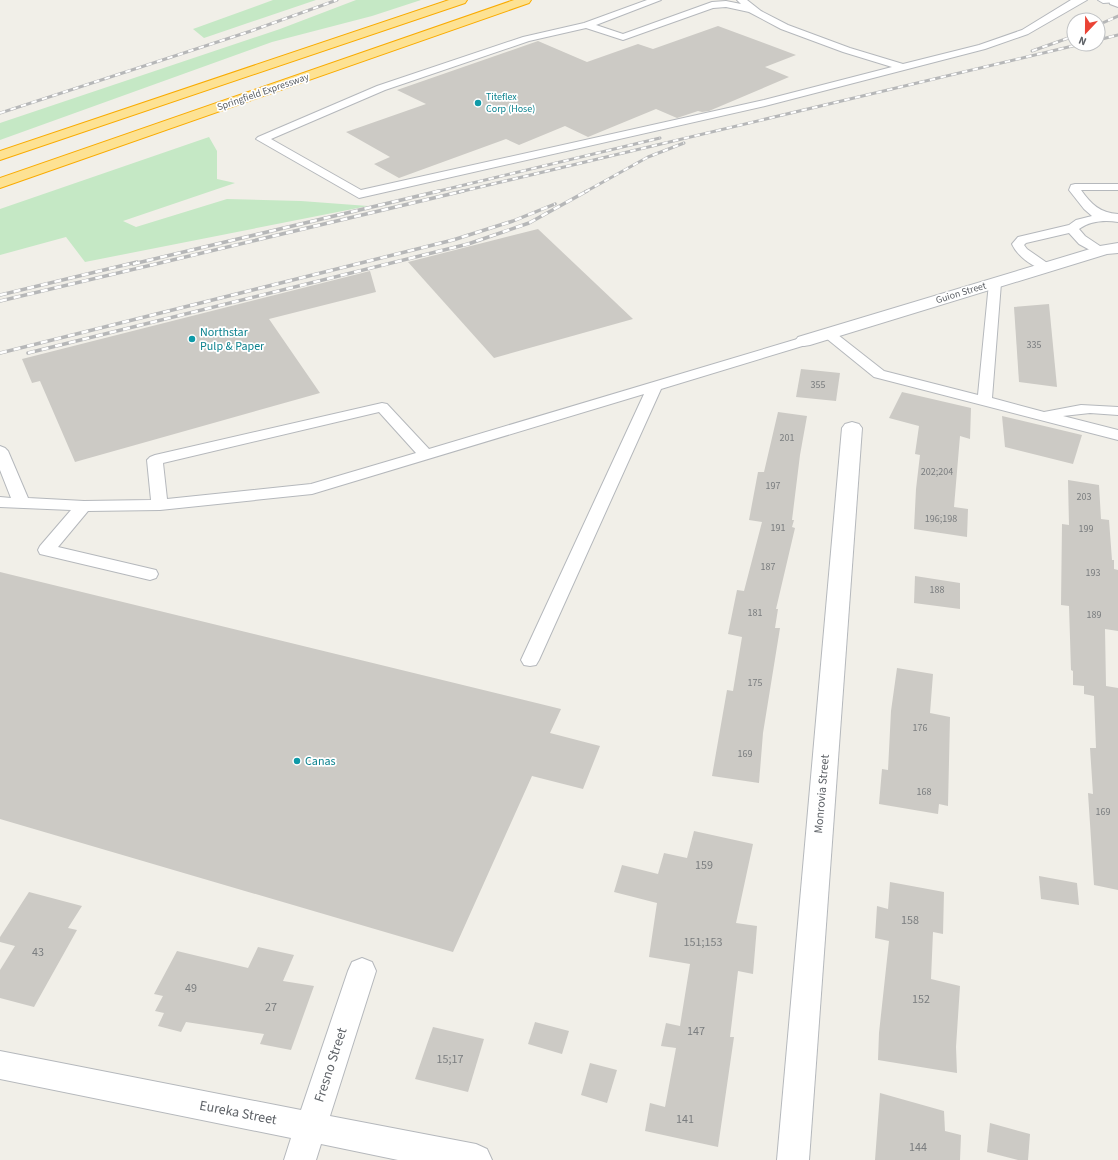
<svg xmlns="http://www.w3.org/2000/svg" width="1118" height="1160" font-family="'Source Sans 3',sans-serif">
<rect width="100%" height="100%" fill="#f1efe8"/>
<!-- green -->
<g fill="#c5e8c5">
<polygon points="273,0 316,0 204,38 193,29"/>
<polygon points="356,0 421,0 372,16 272,42 0,140 0,123 280,29"/>
<polygon points="209,137 217,151 217,179 235,183 123,221 136,227 227,199 301,201 368,206 85,262 66,237 0,255 0,209"/>
</g>
<!-- building -->
<g fill="#cccac5">
<polygon points="718,26 796,55 765,67 789,77 709,111 702,112 698,111 677,118 656,109 588,137 565,126 519,145 506,139 399,178 374,164 390,157 346,132 426,104 397,90 538,41 587,62 638,44 653,49"/>
<polygon points="538,229 633,319 494,358 408,262"/>
<polygon points="370,271 376,292 269,319 320,393 75,462 40,381 32,383 22,359"/>
<polygon points="1049,304 1057,387 1019,382 1014,307"/>
<polygon points="801,369 840,373 836,401 796,397"/>
<polygon points="902,392 971,408 970,439 960,436 954,507 968,509 967,537 914,529 916,489 920,455 915,454 919,426 889,418"/>
<polygon points="778,412 807,416 800,455 792,520 794,520 792,527 795,528 776,609 778,609 775,628 780,628 763,733 759,783 712,776 727,690 733,691 742,637 728,634 737,590 744,591 762,522 749,520 758,472 764,472"/>
<polygon points="1002,416 1082,435 1073,464 1005,447"/>
<polygon points="1068,480 1099,485 1101,519 1109,520 1112,560 1114,560 1114,569 1118,570 1118,631 1105,629 1106,686 1118,688 1118,890 1094,885 1088,793 1093,794 1090,748 1096,748 1094,696 1084,694 1084,686 1073,685 1073,671 1071,670 1069,606 1061,605 1062,524 1069,525"/>
<polygon points="0,572 561,709 550,733 600,746 583,789 532,776 453,952 0,819"/>
<polygon points="915,576 960,583 960,609 914,603"/>
<polygon points="897,668 933,674 930,713 950,717 948,806 939,804 938,814 879,804 882,769 888,770 891,711"/>
<polygon points="694,831 753,844 736,923 757,926 753,974 738,971 730,1037 734,1037 718,1147 645,1131 650,1103 665,1107 676,1048 661,1046 666,1023 680,1026 690,964 649,957 657,903 614,892 622,865 658,874 664,853 687,858"/>
<polygon points="1039,876 1077,883 1079,905 1041,899"/>
<polygon points="890,882 944,892 943,934 933,932 931,979 960,986 956,1047 957,1073 878,1060 879,1033 889,941 875,938 877,906 888,909"/>
<polygon points="29,892 82,906 68,928 77,930 34,1007 0,998 0,970 15,946 0,942 0,937"/>
<polygon points="258,947 294,955 283,981 314,986 291,1050 260,1044 264,1034 186,1022 181,1032 158,1026 164,1013 155,1011 163,996 154,994 177,951 248,968"/>
<polygon points="535,1022 569,1031 562,1054 528,1044"/>
<polygon points="433,1027 484,1039 468,1092 415,1079"/>
<polygon points="590,1063 617,1070 607,1103 581,1095"/>
<polygon points="880,1093 944,1111 945,1131 961,1135 960,1160 875,1160"/>
<polygon points="990,1123 1030,1134 1028,1160 1018,1160 987,1152"/>
</g>
<g fill="none" stroke-linecap="round" stroke-linejoin="round">
<defs>
<g id="service">
<path d="M647 0H661L596 25 623 34 712 2 726 1 741 4 737 0H747L761 11 788 25 850 48 903 64 979 45 1022 30 1071 0H1087L1028 34 985 49 765 106 359 198 256 139 258 137 377 86 523 37 584 23ZM726 7 749 12 781 29 843 52 892 67 764 100 361 190 271 139 385 90 529 41 586 28 623 40 713 8Z"/>
<polygon points="1098,0 1118,0 1118,2 1103,3"/>
<path d="M1075 184H1118V190H1081C1091 204 1100 213 1118 214V222C1105 220 1090 221 1079 229L1085 236 1103 248 1105 251 1099 255 1079 244 1069 233 1026 243 1024 245 1027 249 1053 267 1047 271C1033 267 1018 257 1012 244L1018 237 1069 225 1076 220 1092 216 1084 209 1069 190 1071 185Z"/>
<polygon points="995,279 1001,283 992,398 1044,412 1081,405 1118,407 1118,415 1090,413 1063,416 1118,430 1118,440 874,377 821,334 823,331 833,331 884,371 978,395 989,283"/>
<path d="M804 337 809 338 811 341 809 344 661 389 539 660 536 665 530 666 524 665 521 660 644 394 312 494 160 510 88 511 58 547 156 570 158 574 156 578 150 580 40 554 38 550 40 546 71 510 0 507V497L11 498 0 470V446L5 448 8 451 28 498 84 501 151 500 147 460 150 457 155 455 382 403 387 404 429 449ZM379 412 416 453 311 484 167 499 163 463Z"/>
</g>
<g id="minor">
<polygon points="1109,0 1118,0 1118,7 1110,4"/>
<polygon points="1118,243 1118,253 1107,254 810,345 804,346 798,345 795,341 798,337 1100,246"/>
<polygon points="852,422 859,424 862,428 809,1160 777,1160 842,428 845,424"/>
<polygon points="362,958 372,962 376,971 330,1116 476,1144 487,1149 492,1160 398,1160 321,1144 316,1160 284,1160 291,1138 0,1079 0,1051 301,1110 348,971 352,962"/>
</g>
<g id="motorway">
<polygon points="449,0 467,0 465,3 0,160 0,151"/>
<polygon points="514,0 531,0 529,3 0,188 0,178"/>
</g>
</defs>
<!-- service casing -->
<use href="#service" stroke="#b5b8bc" stroke-width="2"/>
<!-- minor casing -->
<use href="#minor" stroke="#b5b8bc" stroke-width="2"/>
<!-- motorway casing -->
<use href="#motorway" stroke="#f9ab00" stroke-width="2"/>
<!-- service -->
<use href="#service" fill="#fff" fill-rule="evenodd"/>
<!-- minor -->
<use href="#minor" fill="#fff" fill-rule="evenodd"/>
<!-- motorway -->
<use href="#motorway" fill="#fde293" fill-rule="evenodd"/>
<defs>
<g id="rail-far1">
<polyline points="1098,25 1118,16"/>
<polyline points="1098,40 1118,35"/>
<polyline points="1032,51 1074,36"/>
<polyline points="0,113 251,31 337,0"/>
<polyline points="435,192 660,138"/>
<polyline points="459,192 1081,44"/>
<polyline points="585,192 648,157 684,143"/>
</g>
<g id="rail">
<polyline points="133,264 439,191"/>
<polyline points="0,295 137,262"/>
<polyline points="0,301 463,191"/>
<polyline points="0,353 453,240 513,221 555,204"/>
<polyline points="28,353 468,244 529,223 587,191"/>
</g>
</defs>
<!-- rail-far1 casing -->
<use href="#rail-far1" stroke="#b6b7b8" stroke-width="3"/>
<!-- rail casing -->
<use href="#rail" stroke="#b6b7b8" stroke-width="3.5"/>
<!-- rail-far1 -->
<use href="#rail-far1" stroke="#fff" stroke-width="2" stroke-dasharray="5.5" stroke-linecap="butt"/>
<!-- rail -->
<use href="#rail" stroke="#fff" stroke-width="2.5" stroke-dasharray="7" stroke-linecap="butt"/>
</g>
<!-- markers -->
<g fill="#0f9aa8" stroke="#fff" stroke-width="1.5">
<circle cx="478" cy="103" r="4"/>
<circle cx="192" cy="339" r="4"/>
<circle cx="297" cy="761" r="4"/>
</g>
<g text-anchor="middle" dominant-baseline="central" stroke-width="3.5" stroke-linejoin="round" paint-order="stroke">
<!-- far-street labels -->
<g font-size="10" fill="#5f6368" stroke="#fff">
<text transform="translate(263 92) rotate(-19)">Springfield Expressway</text>
<text transform="translate(961 293) rotate(-17)">Guion Street</text>
</g>
<!-- far-culture labels -->
<g font-size="10" fill="#0d838f" stroke="#fff" text-anchor="start">
<text x="486" y="97">Titeflex<tspan x="486" dy="12">Corp (Hose)</tspan></text>
</g>
<!-- number labels -->
<g font-size="10" fill="#7a7d7f">
<text x="1034" y="345">335</text>
<text x="818" y="385">355</text>
<text x="787" y="438">201</text>
<text x="937" y="472">202;204</text>
<text x="773" y="486">197</text>
<text x="1084" y="497">203</text>
<text x="941" y="519">196;198</text>
<text x="778" y="528">191</text>
<text x="1086" y="529">199</text>
<text x="768" y="567">187</text>
<text x="1093" y="573">193</text>
<text x="937" y="590">188</text>
<text x="755" y="613">181</text>
<text x="1094" y="615">189</text>
<text x="755" y="683">175</text>
<text x="920" y="728">176</text>
<text x="745" y="754">169</text>
<text x="924" y="792">168</text>
<text x="1103" y="812">169</text>
</g>
<!-- culture labels -->
<g font-size="12" fill="#0d838f" stroke="#fff" text-anchor="start">
<text x="200" y="332">Northstar<tspan x="200" dy="14">Pulp &amp; Paper</tspan></text>
<text x="305" y="761">Canas</text>
</g>
<!-- street labels -->
<g font-size="12" fill="#5f6368" stroke="#fff">
<text transform="translate(822 794) rotate(-85)">Monrovia Street</text>
</g>
<!-- near-number labels -->
<g font-size="12" fill="#7a7d7f">
<text x="704" y="865">159</text>
<text x="910" y="920">158</text>
<text x="703" y="942">151;153</text>
<text x="38" y="952">43</text>
<text x="191" y="988">49</text>
<text x="921" y="999">152</text>
<text x="271" y="1007">27</text>
<text x="696" y="1031">147</text>
<text x="450" y="1059">15;17</text>
<text x="685" y="1119">141</text>
<text x="918" y="1147">144</text>
</g>
<!-- near-street labels -->
<g font-size="14" fill="#5f6368" stroke="#fff">
<text transform="translate(331 1065) rotate(-72)">Fresno Street</text>
<text transform="translate(238 1113) rotate(11)">Eureka Street</text>
</g>
</g>
<!-- north arrow -->
<g transform="translate(1086 32) rotate(202)"><circle r="19" fill="#ffffff" stroke="#bfc1c3"/>
<path d="M0-3L7 15L0 10L-7 15Z" fill="#ea4335"/>
<text y="-6" font-size="11" font-weight="bold" text-anchor="middle" fill="#5f6368">N</text>
</g>
</svg>
